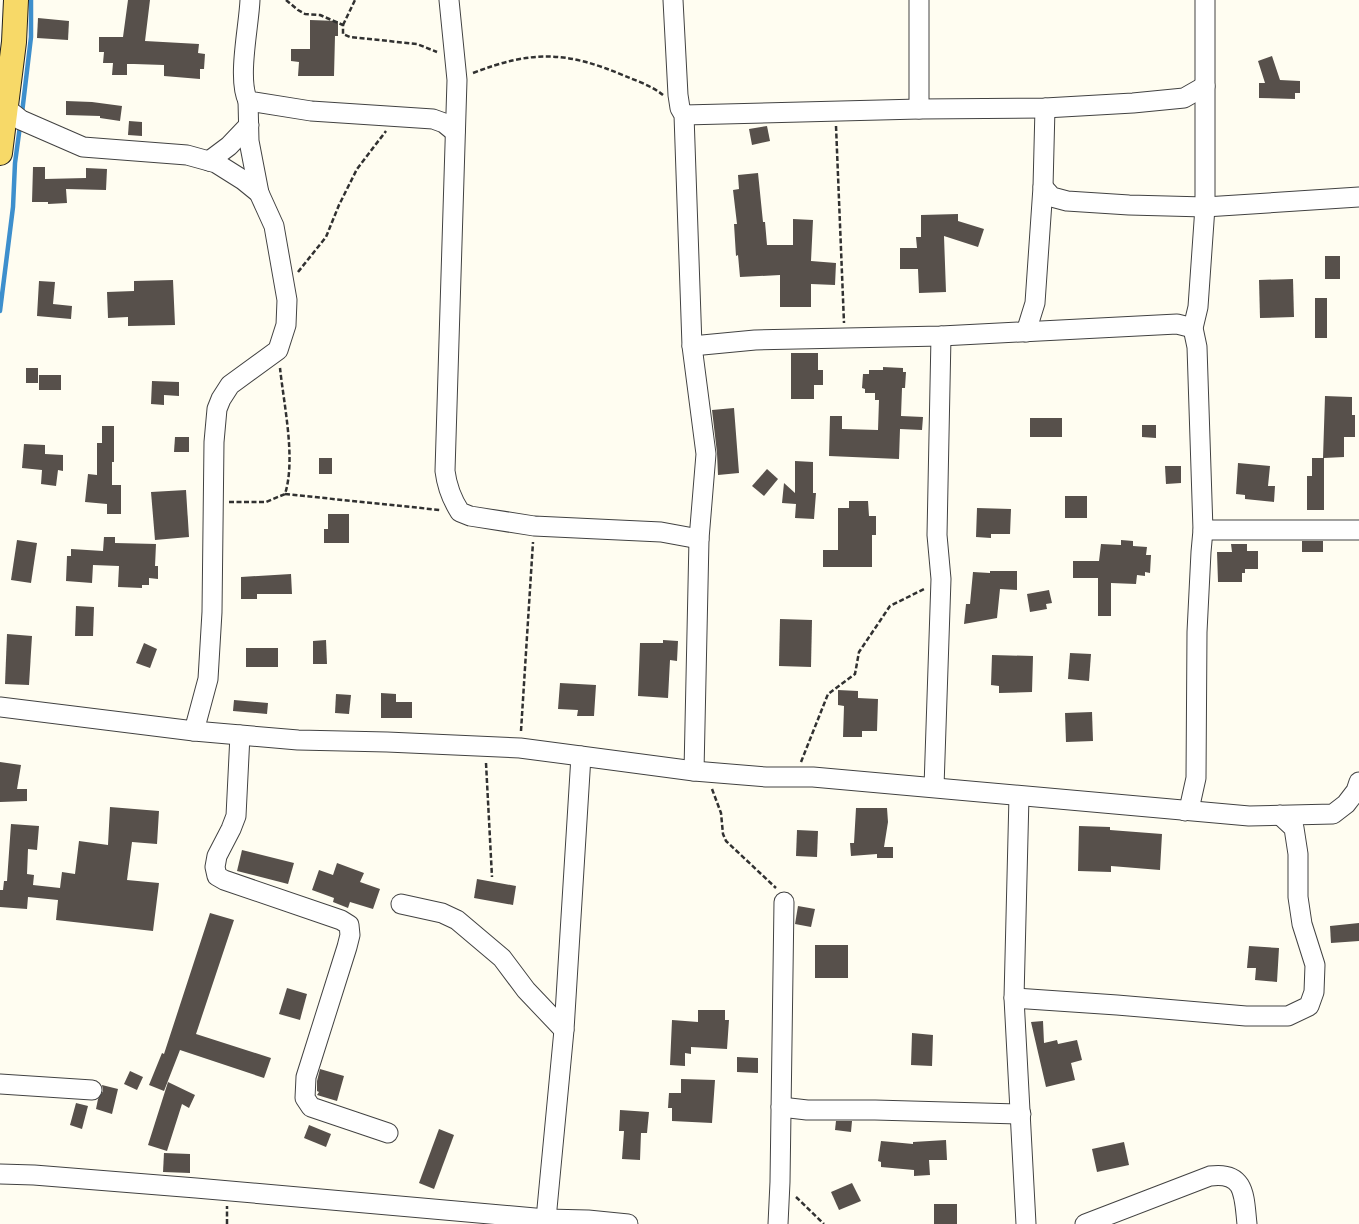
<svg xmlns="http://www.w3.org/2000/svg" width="1359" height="1224" font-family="'Noto Serif',serif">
<rect width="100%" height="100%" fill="#fffdf1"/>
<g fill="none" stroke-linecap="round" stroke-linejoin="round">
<!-- stream -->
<g stroke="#3d8fcd" stroke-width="4.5">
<polyline points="22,113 31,37 31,0"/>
<polyline points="0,311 13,207 15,163 20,126"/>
</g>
</g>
<!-- building -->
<g fill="#57504b">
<polygon points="128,0 150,0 145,41 199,44 198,53 205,54 204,69 200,69 200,79 164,76 164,65 134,64 127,64 127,75 112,75 113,63 103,63 104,52 99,52 99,37 123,37"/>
<polygon points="38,18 69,21 68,40 37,38"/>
<polygon points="310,20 338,21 338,36 335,36 334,76 298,76 299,62 291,61 291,49 310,49"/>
<polygon points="1272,56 1280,80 1300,81 1300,93 1295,93 1295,99 1259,98 1259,83 1265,83 1258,61"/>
<polygon points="66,101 92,102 122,106 120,121 100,118 100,116 66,115"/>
<polygon points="129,121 142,122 142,136 128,135"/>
<polygon points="767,126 770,141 752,145 749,129"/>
<polygon points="33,167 45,167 45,179 86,178 86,168 107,169 106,190 66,189 67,203 48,204 48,202 32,202"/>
<polygon points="758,173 763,222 765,222 767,245 793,245 793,219 813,220 811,261 836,263 835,285 811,284 811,307 780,307 780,275 740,277 738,255 736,256 734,224 737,224 733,190 739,189 738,175"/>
<polygon points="958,214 958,221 984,229 978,247 944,236 946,292 919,293 918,269 900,269 900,248 917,248 916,237 921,237 921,215"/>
<rect x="1325" y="256" width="15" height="23"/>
<polygon points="1293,279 1294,317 1260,318 1259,280"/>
<polygon points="173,280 175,325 128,326 128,317 108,318 107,292 134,291 134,281"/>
<polygon points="39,281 55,282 53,304 72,306 71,319 37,316"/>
<rect x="1315" y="298" width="12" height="40"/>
<polygon points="791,353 818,353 818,370 823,370 823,385 814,385 814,399 791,399"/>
<polygon points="883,367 903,368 903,372 906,372 905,388 902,388 901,416 923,417 922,430 900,429 899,459 829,456 830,416 842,416 842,429 878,430 879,400 875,400 875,393 865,393 865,389 862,388 863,374 869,374 869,370 883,370"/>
<rect x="26" y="368" width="12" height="15"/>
<rect x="39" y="375" width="22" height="15"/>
<polygon points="152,381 179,382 179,396 164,395 164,405 151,404"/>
<polygon points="1325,396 1352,397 1352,415 1355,415 1355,437 1344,437 1344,457 1324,458 1324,510 1307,510 1307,476 1312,476 1312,458 1323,458"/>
<polygon points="734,408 739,473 718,475 717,453 712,410"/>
<rect x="1030" y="418" width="32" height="19"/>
<polygon points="1142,425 1156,425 1156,438 1142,437"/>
<polygon points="102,426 114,426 114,462 112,462 112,485 121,485 121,514 107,514 107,504 85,502 88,474 97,475 97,443 102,443"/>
<polygon points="175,437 189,437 189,452 174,452"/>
<polygon points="24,444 45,445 45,454 63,455 63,471 58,470 56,486 41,484 42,470 22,468"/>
<rect x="319" y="458" width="13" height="16"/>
<polygon points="795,461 813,462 813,493 816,493 814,519 795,518 796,504 782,503 784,483 795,493"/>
<polygon points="1238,463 1270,466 1268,486 1275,486 1274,502 1245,499 1245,495 1236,494"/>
<polygon points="1165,466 1181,466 1181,483 1166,484"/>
<polygon points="767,469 778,479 764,496 752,486"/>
<polygon points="186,490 189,537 155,540 151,492"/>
<rect x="1065" y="496" width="22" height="22"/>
<polygon points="849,501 868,501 869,516 876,516 876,535 872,535 872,567 823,567 823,550 838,550 838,508 849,508"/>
<polygon points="977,508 1011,509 1010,534 991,534 991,538 976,537"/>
<polygon points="328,514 349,514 349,543 324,543 324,529 328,529"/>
<polygon points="104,537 115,537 115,543 156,544 155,566 158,566 158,579 149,578 149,585 142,585 142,588 118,587 119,566 93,565 92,583 66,581 67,556 71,556 71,549 103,551"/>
<polygon points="17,540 37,543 31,583 11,580"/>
<polygon points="1121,540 1133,541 1133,546 1147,547 1146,555 1151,555 1150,573 1145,572 1145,576 1137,575 1136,584 1111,583 1111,616 1098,616 1098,578 1073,578 1073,561 1099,561 1101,544 1121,545"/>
<rect x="1302" y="541" width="21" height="11"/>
<polygon points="1231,544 1247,544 1247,551 1258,551 1258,569 1245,569 1245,573 1242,573 1242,582 1218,582 1217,552 1232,552"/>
<polygon points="990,571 1017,571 1017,590 1000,589 997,618 964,624 966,604 970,604 973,572 990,573"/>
<polygon points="291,574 292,594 257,594 257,599 241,599 241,577"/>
<polygon points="1049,590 1052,603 1046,604 1047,609 1030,612 1027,594"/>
<polygon points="76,606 94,607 93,636 75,636"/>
<polygon points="780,619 812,620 811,667 779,666"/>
<polygon points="7,634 32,636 29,685 5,684"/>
<polygon points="326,640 327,664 313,664 313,641"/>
<polygon points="663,640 678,641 677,661 670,660 668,698 638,696 640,643 663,643"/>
<polygon points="144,643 157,649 150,668 136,663"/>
<rect x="246" y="648" width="32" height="19"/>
<polygon points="1070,653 1091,654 1089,681 1068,679"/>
<polygon points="992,655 1033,656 1032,692 999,693 999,686 991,685"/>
<polygon points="560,683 596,685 594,716 577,716 578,710 558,709"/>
<polygon points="838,690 858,691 858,698 878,699 877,731 862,731 862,737 843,737 844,706 838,705"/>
<polygon points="381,693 396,694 396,702 412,702 412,718 381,718"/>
<polygon points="336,694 351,695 349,714 335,713"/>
<polygon points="234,700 268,703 267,714 233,711"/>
<polygon points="1092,712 1093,741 1066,742 1065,713"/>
<polygon points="0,762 21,765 17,789 27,789 27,801 0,802"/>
<polygon points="110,807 159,811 157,844 132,842 127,880 159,883 153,931 56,920 58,900 28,897 27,909 0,907 0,890 3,890 4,881 7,881 11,824 39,826 37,850 28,849 27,874 34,875 33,885 60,888 62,872 75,874 79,841 108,845"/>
<polygon points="856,808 887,808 888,822 884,847 893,847 893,858 877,858 877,854 851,856 850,843 854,843"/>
<polygon points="1079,826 1110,827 1110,830 1162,834 1160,870 1111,866 1111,872 1078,871"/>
<polygon points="797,830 818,831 817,857 796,856"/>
<polygon points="242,850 294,863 288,884 237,871"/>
<polygon points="337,863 364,873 360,882 380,889 373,909 350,902 348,908 333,902 334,898 312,890 319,870 333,875"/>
<polygon points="477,879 516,886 513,905 474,898"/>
<polygon points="798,906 815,909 811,927 795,924"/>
<polygon points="210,913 234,920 196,1034 271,1058 264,1078 180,1050 164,1091 149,1085 162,1053 164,1054"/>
<polygon points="1359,923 1359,941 1331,943 1330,926"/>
<rect x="815" y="945" width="33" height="33"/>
<polygon points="1249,946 1279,948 1277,982 1255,980 1256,968 1247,968"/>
<polygon points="287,988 307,994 300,1020 279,1014"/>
<polygon points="698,1010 725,1010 725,1020 729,1020 727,1049 691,1047 691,1054 685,1053 685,1066 670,1065 672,1020 698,1022"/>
<polygon points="1043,1021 1044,1043 1057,1040 1058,1044 1077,1040 1082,1060 1071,1063 1075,1080 1046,1087 1031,1022"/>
<polygon points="912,1033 933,1035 932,1066 911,1065"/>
<polygon points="737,1057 758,1058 758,1073 737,1072"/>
<polygon points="320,1069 344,1076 337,1101 317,1095 319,1092 317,1091 317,1081"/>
<polygon points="130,1071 143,1077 137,1090 124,1084"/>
<polygon points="681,1079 715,1080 712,1123 672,1121 672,1108 668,1108 669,1093 681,1093"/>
<polygon points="168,1082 195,1095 189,1108 182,1104 167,1151 148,1145"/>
<polygon points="102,1085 118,1089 112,1114 96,1109 98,1099 103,1091"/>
<polygon points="76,1103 88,1106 82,1129 70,1125"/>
<polygon points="620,1110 649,1112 647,1133 641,1133 640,1160 622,1159 624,1131 619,1131"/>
<polygon points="836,1121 852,1121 851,1132 835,1130"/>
<polygon points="309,1125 331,1134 326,1147 304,1138"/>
<polygon points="439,1129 454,1135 434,1189 419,1183"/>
<polygon points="946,1140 947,1160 929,1160 930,1175 914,1176 914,1170 881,1167 881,1162 878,1161 881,1141 913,1144 913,1142"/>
<polygon points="1124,1142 1129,1165 1097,1172 1092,1149"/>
<polygon points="164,1153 190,1154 190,1173 163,1172"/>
<polygon points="852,1183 861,1201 839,1210 831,1192"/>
<rect x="934" y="1204" width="23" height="20"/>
</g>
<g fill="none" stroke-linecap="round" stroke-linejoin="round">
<defs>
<g id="minor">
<path d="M250 0C249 26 237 79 248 101L311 111 433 119 444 123 455 132"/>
<path d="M449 0 457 80 445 471C447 487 451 498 460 512L470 516 534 526 661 532 699 539"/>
<polyline points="673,0 678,95 680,108 684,115 692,346 706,454 699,539 694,771"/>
<polyline points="248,101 249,141 259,193"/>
<polyline points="6,108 21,120 83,147 187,155 216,163 243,180 259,193 274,226 287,300 286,325 278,350 230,385 221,399 217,409 214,442 212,612 208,679 194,731"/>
<polyline points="919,109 919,0"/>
<polyline points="684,115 919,109 1045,108 1133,103 1184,98 1205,86"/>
<polyline points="209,161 229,146 249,125"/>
<polyline points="1043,187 1052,197 1067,201 1129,205 1205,207 1359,197"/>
<polyline points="1026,332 1035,303 1043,187 1045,108"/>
<polyline points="692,346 755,340 941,336 1177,324 1193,328"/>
<polyline points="1203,530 1359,530"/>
<polyline points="0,707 194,731 298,740 387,742 520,748 694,771 766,777 813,777 1249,816 1333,814 1346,804 1356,791 1359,782"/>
<polyline points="240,735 236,816 231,829 217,856 215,867 217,876 224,880 341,920 349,925 350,935 347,947 306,1077 305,1098 311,1107 388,1133"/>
<polyline points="934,787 941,579 937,535 941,336"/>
<polyline points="1019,796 1014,998 1026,1224"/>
<polyline points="1185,811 1190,805 1196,778 1197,632 1201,552 1203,530 1197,347 1193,328 1198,307 1205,207 1205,0"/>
<polyline points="401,904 442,913 457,920 502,958 526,990 564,1030"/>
<polyline points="1014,998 1117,1005 1246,1016 1288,1016 1309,1006 1314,992 1315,965 1302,924 1298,897 1298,854 1294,828 1280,815"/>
<polyline points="0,1084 92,1090"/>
<polyline points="781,1107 807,1110 875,1110 1021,1114"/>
<polyline points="0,1174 34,1175 196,1188 546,1219 588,1220 628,1224"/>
<polyline points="546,1219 564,1030 581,756"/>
<polyline points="778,1224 780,1182 784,902"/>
<path d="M1085 1224 1210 1176C1246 1171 1244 1197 1247 1224"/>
</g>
<polyline id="major" points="0,153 14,42 16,0"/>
</defs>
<!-- minor casing -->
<use href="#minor" stroke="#424242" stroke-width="21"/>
<!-- major casing -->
<use href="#major" stroke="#202020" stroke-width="26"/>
<!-- path -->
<g stroke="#313131" stroke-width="2.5" stroke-dasharray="5 2.5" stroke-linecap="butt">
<polyline points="286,0 298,10 305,14 320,15 343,25 343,34 350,37 417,44 437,52"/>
<polyline points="343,25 355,0"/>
<path d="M473 73C533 50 566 51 625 76 637 81 652 86 663 95"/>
<polyline points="836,126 844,323"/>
<polyline points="298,272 326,237 339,205 357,169 386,131"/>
<polyline points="285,494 440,510"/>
<path d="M229 502H266L285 494C296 459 284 406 280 368"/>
<polyline points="521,731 533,542"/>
<polyline points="801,762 828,694 855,674 859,652 890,606 924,589"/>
<polyline points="486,763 492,877"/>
<polyline points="712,789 721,813 723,834 726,841 776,888"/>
<polyline points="796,1197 824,1224"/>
<polyline points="227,1224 227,1206"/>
</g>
<!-- minor -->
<use href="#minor" stroke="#fff" stroke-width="19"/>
<!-- major -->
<use href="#major" stroke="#f7d968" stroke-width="24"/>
</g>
</svg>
